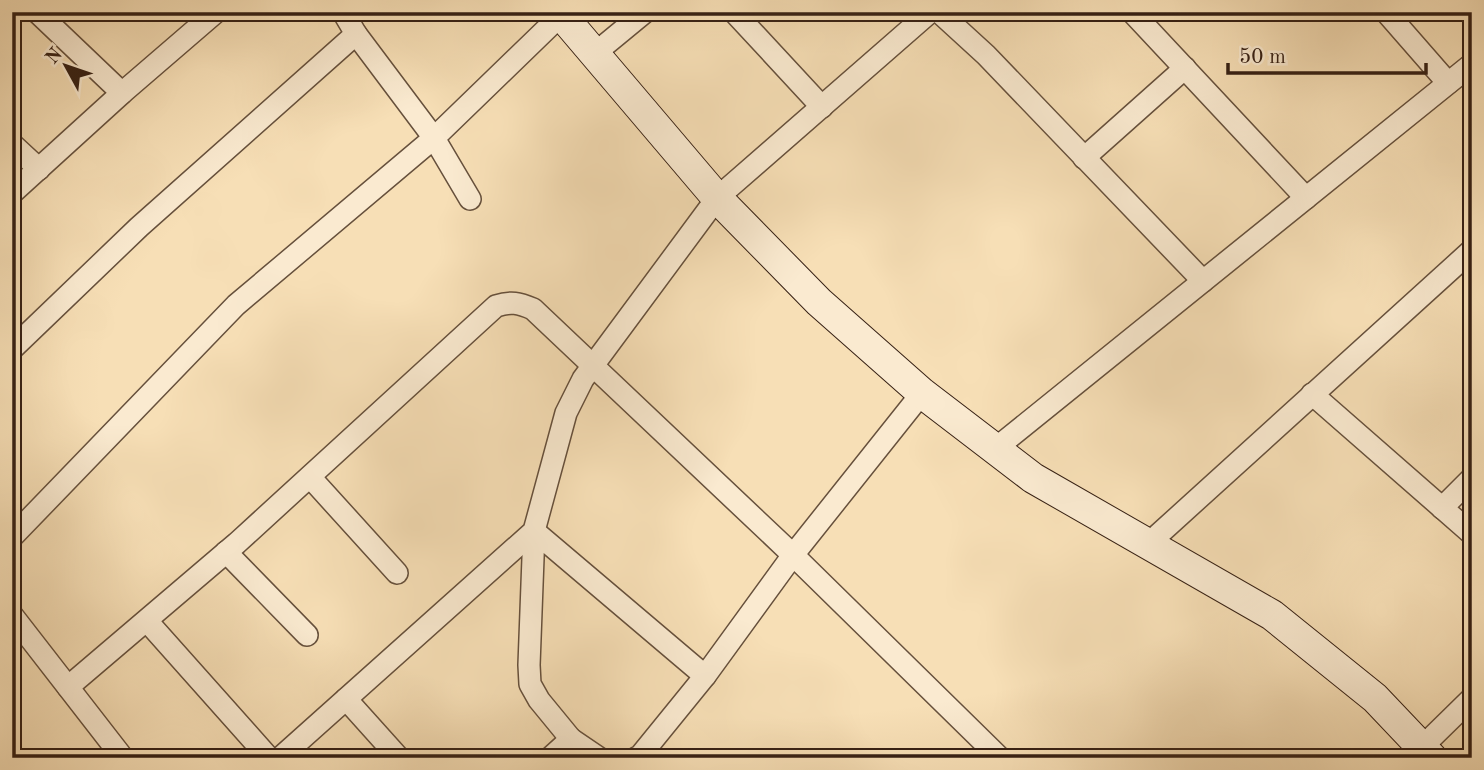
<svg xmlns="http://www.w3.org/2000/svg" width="1484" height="770" font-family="'Old Standard TT',serif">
<rect width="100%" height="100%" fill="#f7dfb6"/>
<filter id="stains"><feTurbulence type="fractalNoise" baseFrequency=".00286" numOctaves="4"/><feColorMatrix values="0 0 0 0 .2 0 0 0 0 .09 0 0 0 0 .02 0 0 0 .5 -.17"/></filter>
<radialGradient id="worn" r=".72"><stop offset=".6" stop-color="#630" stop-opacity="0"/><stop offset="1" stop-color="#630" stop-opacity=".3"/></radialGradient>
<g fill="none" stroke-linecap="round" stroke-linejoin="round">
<defs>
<g id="street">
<polyline points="37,12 122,93"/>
<polyline points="734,12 822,107"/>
<polyline points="939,12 986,55 1203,281"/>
<polyline points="1132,12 1306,198"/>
<polyline points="1386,12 1448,83"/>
<polyline points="594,54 645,12"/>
<polyline points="12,144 39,169"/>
<polyline points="1084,158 1185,68"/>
<polyline points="12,193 122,93 216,12"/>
<polyline points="470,199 434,138 561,15"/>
<polyline points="12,349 139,227 356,34 343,12"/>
<polyline points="1312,394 1472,534"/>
<polyline points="995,449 1472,64"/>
<polyline points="310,477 397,573"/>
<polyline points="1442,508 1472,478"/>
<polyline points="12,537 236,305 434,138 356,34"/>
<polyline points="1148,544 1472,250"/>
<polyline points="226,552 307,635"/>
<polyline points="12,615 123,758"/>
<polyline points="147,621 269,758"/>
<path d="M68 687 237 543 496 306C511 301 519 303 533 309L793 555 1000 758"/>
<polyline points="346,699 399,758"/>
<polyline points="571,739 539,700 530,684 529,665 534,531 705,676"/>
<polyline points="1422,747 1472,698"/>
<polyline points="280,758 534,531 566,413 583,379 717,198 930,12"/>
<polyline points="550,758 571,739 599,758"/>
<polyline points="636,758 640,756 705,676 793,555 922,393"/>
</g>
<polyline id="secondary" points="559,12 717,198 819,302 922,393 1033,478 1272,615 1375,698 1432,758"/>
</defs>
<!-- street casing -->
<use href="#street" stroke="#66503c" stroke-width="24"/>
<!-- secondary casing -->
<use href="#secondary" stroke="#362014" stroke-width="32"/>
<!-- street -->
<use href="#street" stroke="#faead0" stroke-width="21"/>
<!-- secondary -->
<use href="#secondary" stroke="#faead0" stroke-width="30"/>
</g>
<!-- margin -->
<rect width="1484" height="770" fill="none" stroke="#f7dfb6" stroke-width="42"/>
<rect x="14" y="14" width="1456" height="742" fill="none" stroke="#362014" stroke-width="3.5"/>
<rect x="21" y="21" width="1442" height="728" fill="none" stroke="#362014" stroke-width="2"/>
<!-- north arrow -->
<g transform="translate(66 66) rotate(310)" stroke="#faead0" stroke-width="5" paint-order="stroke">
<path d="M0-5L12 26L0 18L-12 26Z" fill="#362014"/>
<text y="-10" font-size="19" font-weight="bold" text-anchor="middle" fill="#362014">N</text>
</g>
<!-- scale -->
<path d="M1228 63v10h198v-10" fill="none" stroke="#362014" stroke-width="3.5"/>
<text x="1239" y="63" font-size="21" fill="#362014" stroke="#faead0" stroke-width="5" paint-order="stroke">50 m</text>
<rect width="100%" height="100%" filter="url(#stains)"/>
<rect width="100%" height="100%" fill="url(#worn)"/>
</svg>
